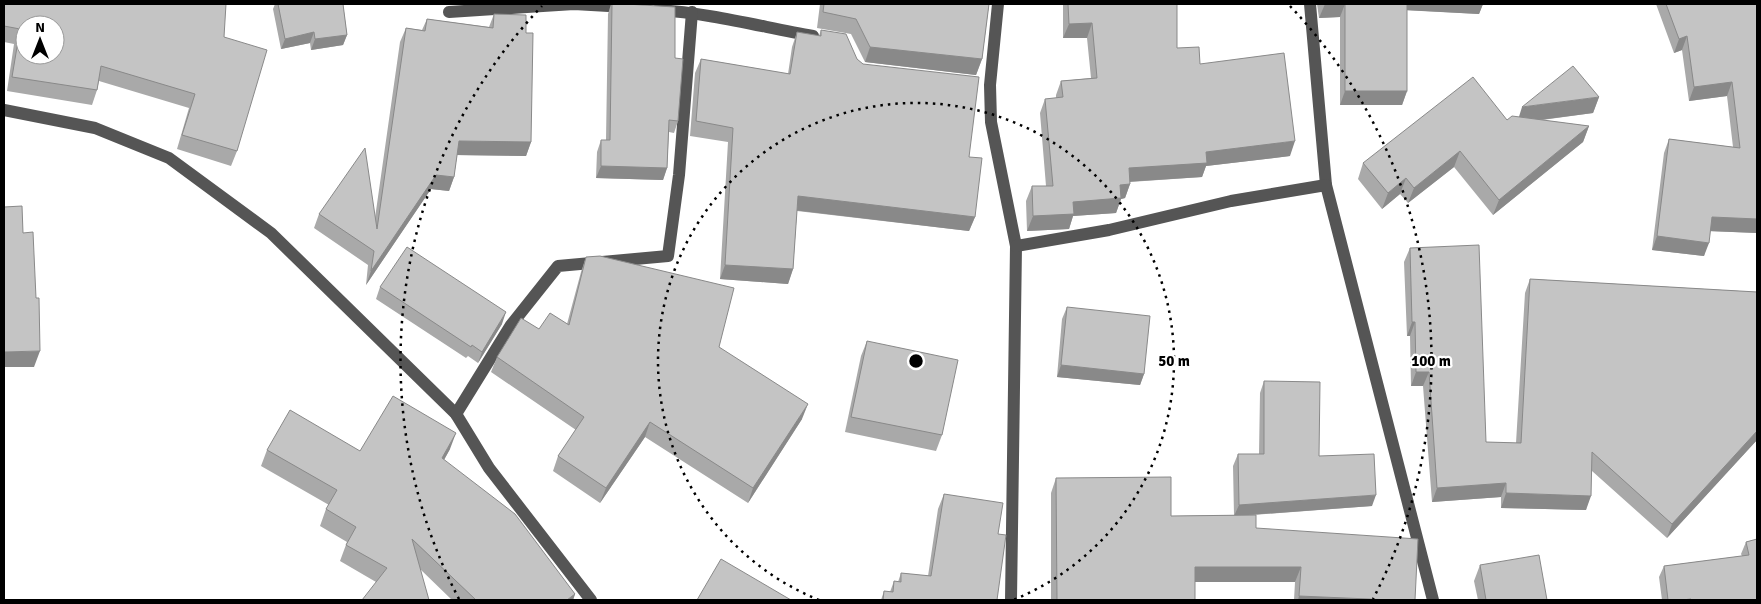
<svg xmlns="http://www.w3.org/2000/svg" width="1761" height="604" font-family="Signika,sans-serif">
<rect width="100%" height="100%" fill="#fff"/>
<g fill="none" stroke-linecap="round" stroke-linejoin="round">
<!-- minor -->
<g stroke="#555" stroke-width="12">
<polyline points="998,4 990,85 991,122 1016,246 1011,600"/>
<polyline points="1310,4 1326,185"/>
<path d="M658 10C710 13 762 27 813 36"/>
<polyline points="449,12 574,4 626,7"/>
<polyline points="4,110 95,128 169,158 271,233 456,414 489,468 591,600"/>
<polyline points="1016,246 1109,230 1231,201 1326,185 1433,600"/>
<polyline points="456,414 511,325 558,266 668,256 679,175 692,12"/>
</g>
</g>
<!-- wall -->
<g fill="#a9a9a9">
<polygon points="4,4 224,37 237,151 231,166 177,149 189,108 99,81 97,90 92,105 7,91 14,44 4,42"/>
<polygon points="275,4 343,4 347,35 343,45 311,50 310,43 281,49 273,9"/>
<polygon points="611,4 675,58 678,121 674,133 669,132 667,168 663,180 596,178 597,152 601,140 606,140 608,14"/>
<polygon points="820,4 989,4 982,59 976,75 865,62 851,34 817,28"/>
<polygon points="1063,4 1177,4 1177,48 1200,64 1290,156 1206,166 1202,177 1130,182 1130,184 1125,198 1121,199 1116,213 1073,216 1069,229 1027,231 1026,201 1032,186 1046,186 1040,113 1045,99 1056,98 1056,95 1061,81 1091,78 1087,38 1063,38"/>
<polygon points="1317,4 1483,4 1479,14 1407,10 1407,91 1402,105 1340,105 1340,17 1319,18"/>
<polygon points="1656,4 1757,4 1757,233 1710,231 1704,256 1652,250 1664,153 1669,139 1733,147 1727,96 1689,101 1682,50 1674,53"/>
<polygon points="494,14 526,33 531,142 526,156 457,155 454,177 449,191 431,189 366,285 368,265 314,228 319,214 375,218 400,42 406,28 422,30 427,19 489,27"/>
<polygon points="821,30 857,59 969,157 975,217 969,231 797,211 793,269 788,284 720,279 728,142 690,136 695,73 701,59 788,74 792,47 797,32 819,36"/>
<polygon points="1599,97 1593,113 1542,120 1589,126 1583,142 1493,215 1454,167 1408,203 1400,194 1382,209 1358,179 1363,163 1507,120"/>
<polygon points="1410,248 1486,442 1516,443 1525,293 1530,279 1757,292 1757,440 1667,538 1592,471 1586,510 1501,508 1501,497 1432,502 1423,386 1411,386 1410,336 1407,336 1404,262"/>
<polygon points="586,257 719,347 802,419 748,503 645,437 600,503 553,471 558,456 576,430 491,372 497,357 539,329 567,324 581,272"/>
<polygon points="380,287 502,324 478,363 468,356 466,358 376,299"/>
<polygon points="1067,307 1144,374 1140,385 1057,377 1062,319"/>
<polygon points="867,341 942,435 936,451 845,432 861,356"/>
<polygon points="1264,381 1319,456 1372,506 1253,515 1256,528 1415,600 1294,600 1295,582 1195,582 1195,600 1051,600 1051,493 1056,478 1171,516 1234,515 1233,466 1238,454 1259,454 1260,393"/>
<polygon points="450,449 444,460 575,594 573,600 452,600 420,569 376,582 340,561 347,542 320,526 326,509 329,505 261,466 267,450 360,451"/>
<polygon points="944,494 998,534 997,600 881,600 884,591 890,592 894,581 898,582 901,573 928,576 938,509"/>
<polygon points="1757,539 1757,600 1662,600 1659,577 1664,566 1742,556 1741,554 1746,542"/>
<polygon points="1480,565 1547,600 1478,600 1474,581"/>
</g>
<!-- shaded-wall -->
<g fill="#898989">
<polygon points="1325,4 1345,4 1340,17 1319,18"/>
<polygon points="1404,4 1483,4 1479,14 1402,10"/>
<polygon points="1092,23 1087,38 1063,38 1069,24"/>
<polygon points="314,32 310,43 281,49 285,39"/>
<polygon points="347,35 343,45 311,50 315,39"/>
<polygon points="1687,36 1682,50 1674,53 1679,39"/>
<polygon points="870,47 982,59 976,75 865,62"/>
<polygon points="1732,82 1727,96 1689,101 1694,87"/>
<polygon points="1345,91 1407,91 1402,105 1340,105"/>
<polygon points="1599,97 1593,113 1517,123 1522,107"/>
<polygon points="1589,126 1583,142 1493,215 1499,200"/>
<polygon points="459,141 531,142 526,156 454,155"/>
<polygon points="1295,141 1290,156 1206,166 1202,177 1124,182 1129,168 1206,152"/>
<polygon points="1460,151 1454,167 1408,203 1414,188"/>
<polygon points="601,166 667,168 663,180 596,178"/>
<polygon points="436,175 454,177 449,191 431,189 366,285 371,271"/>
<polygon points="1406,178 1400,194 1382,209 1388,193"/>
<polygon points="1130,184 1125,198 1121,199 1116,213 1073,216 1069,229 1027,231 1033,216 1120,185"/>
<polygon points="798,196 975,217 969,231 793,210"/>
<polygon points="1712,217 1757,219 1757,233 1707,231"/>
<polygon points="1657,236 1709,243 1704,256 1652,250"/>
<polygon points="725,265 793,269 788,284 720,279"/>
<polygon points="506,312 502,324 478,363 482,352"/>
<polygon points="1412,322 1415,322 1410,336 1407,336"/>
<polygon points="40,351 34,367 4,367 4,352"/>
<polygon points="1061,365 1144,374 1140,385 1057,377"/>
<polygon points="1416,372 1429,372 1423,386 1411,386"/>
<polygon points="808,404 802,419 748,503 753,488"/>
<polygon points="650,422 645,437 600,503 606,488"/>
<polygon points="1757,431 1757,440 1667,538 1672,524"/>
<polygon points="456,433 450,449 436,474 442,458"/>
<polygon points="1506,483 1501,497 1432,502 1437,488"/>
<polygon points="1506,493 1591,496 1586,510 1501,508"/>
<polygon points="1376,495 1372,506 1234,516 1239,505"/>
<polygon points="1195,567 1301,567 1295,582 1190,582"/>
<polygon points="575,594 573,600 567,600"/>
<polygon points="1299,596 1392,600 1298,600"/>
</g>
<!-- building -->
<g fill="#c4c4c4" stroke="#898989" fill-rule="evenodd">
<path d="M4 4H226L224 37 267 50 237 151 182 135 195 94 101 66 97 90 12 77 20 29 4 26ZM25 25H55V55H25Z"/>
<polygon points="278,4 343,4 347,35 315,39 314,32 285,39"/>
<polygon points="612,4 626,4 675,7 675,58 683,59 678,121 669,120 667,168 601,166 601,140 610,140"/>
<polygon points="824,4 989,4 982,59 870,47 856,19 823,12"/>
<polygon points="1068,4 1177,4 1177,48 1199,47 1200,64 1284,53 1295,141 1206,152 1207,163 1129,168 1130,184 1120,185 1121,198 1073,202 1074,214 1033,216 1032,186 1053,186 1045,99 1063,97 1061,81 1097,78 1092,23 1069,24"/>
<rect x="1345" y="4" width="62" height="87"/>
<polygon points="1666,4 1757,4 1757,219 1712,217 1709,243 1657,236 1669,139 1740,148 1732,82 1694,87 1687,36 1679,39"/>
<polygon points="494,14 526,15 526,33 533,33 531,142 459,141 454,177 436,175 371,271 374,251 319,214 365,148 377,229 406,28 425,31 427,19 493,28"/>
<polygon points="821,30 846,34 857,59 863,64 979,77 969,157 982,158 975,217 798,196 793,269 725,265 733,128 696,121 701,59 790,74 797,32 821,36"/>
<polygon points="1573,66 1599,97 1522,107"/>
<polygon points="1473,77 1507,120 1512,116 1589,126 1499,200 1460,151 1414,188 1406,178 1388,193 1363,163"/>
<polygon points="22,206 23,233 33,232 36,298 39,298 40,351 4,352 4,207"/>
<polygon points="1479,245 1486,442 1521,443 1530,279 1757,292 1757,431 1672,524 1592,452 1591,496 1506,493 1506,483 1437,488 1429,372 1416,372 1415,322 1412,322 1410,248"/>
<polygon points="407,247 506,312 482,352 472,345 471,347 380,287"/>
<polygon points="600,256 734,288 719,347 808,404 753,488 650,422 606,488 558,456 584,417 497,357 521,318 539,329 550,313 569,325 586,257"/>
<polygon points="1067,307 1150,316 1144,374 1061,365"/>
<polygon points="867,341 958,360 942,435 851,417"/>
<polygon points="1264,381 1320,382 1319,456 1374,454 1376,495 1239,505 1238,454 1264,454"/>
<polygon points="393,396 456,433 442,458 515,514 575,594 567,600 476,600 412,539 429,600 362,600 387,568 346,545 356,527 326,509 337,490 267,450 290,410 360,451"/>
<polygon points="1171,477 1171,516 1256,515 1256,528 1418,539 1415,600 1392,600 1299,596 1301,567 1195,567 1195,600 1057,600 1056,478"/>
<polygon points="944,494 1003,503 998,534 1006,535 997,600 883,600 884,591 893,592 894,581 901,582 901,573 931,576"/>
<polygon points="1757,539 1757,600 1691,600 1691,599 1682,600 1668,600 1664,566 1749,555 1746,542"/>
<polygon points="1539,555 1547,600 1486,600 1480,565"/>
<polygon points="721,559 791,600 697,600"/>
</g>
<!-- distance rings -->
<g fill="none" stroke="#000" stroke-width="2.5" stroke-dasharray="2.5 5">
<path d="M819 600A258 258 0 1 1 1013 600"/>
<path d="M459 599A515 515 0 0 1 542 6M1290 6A515 515 0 0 1 1373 599"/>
</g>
<circle cx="916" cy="361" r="8" fill="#000" stroke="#fff" stroke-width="2.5"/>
<g font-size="15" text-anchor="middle" font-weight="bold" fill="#000" stroke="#fff" stroke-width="4.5" stroke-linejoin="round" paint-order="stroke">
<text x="1174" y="366">50 m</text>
<text x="1431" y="366">100 m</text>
</g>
<!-- border -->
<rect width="1761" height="604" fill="none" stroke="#000000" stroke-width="10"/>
<!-- north arrow -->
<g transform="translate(40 40)"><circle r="24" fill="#ffffff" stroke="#999999"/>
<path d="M0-4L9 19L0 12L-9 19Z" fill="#000000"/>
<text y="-8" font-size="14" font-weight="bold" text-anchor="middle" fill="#000000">N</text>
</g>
</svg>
